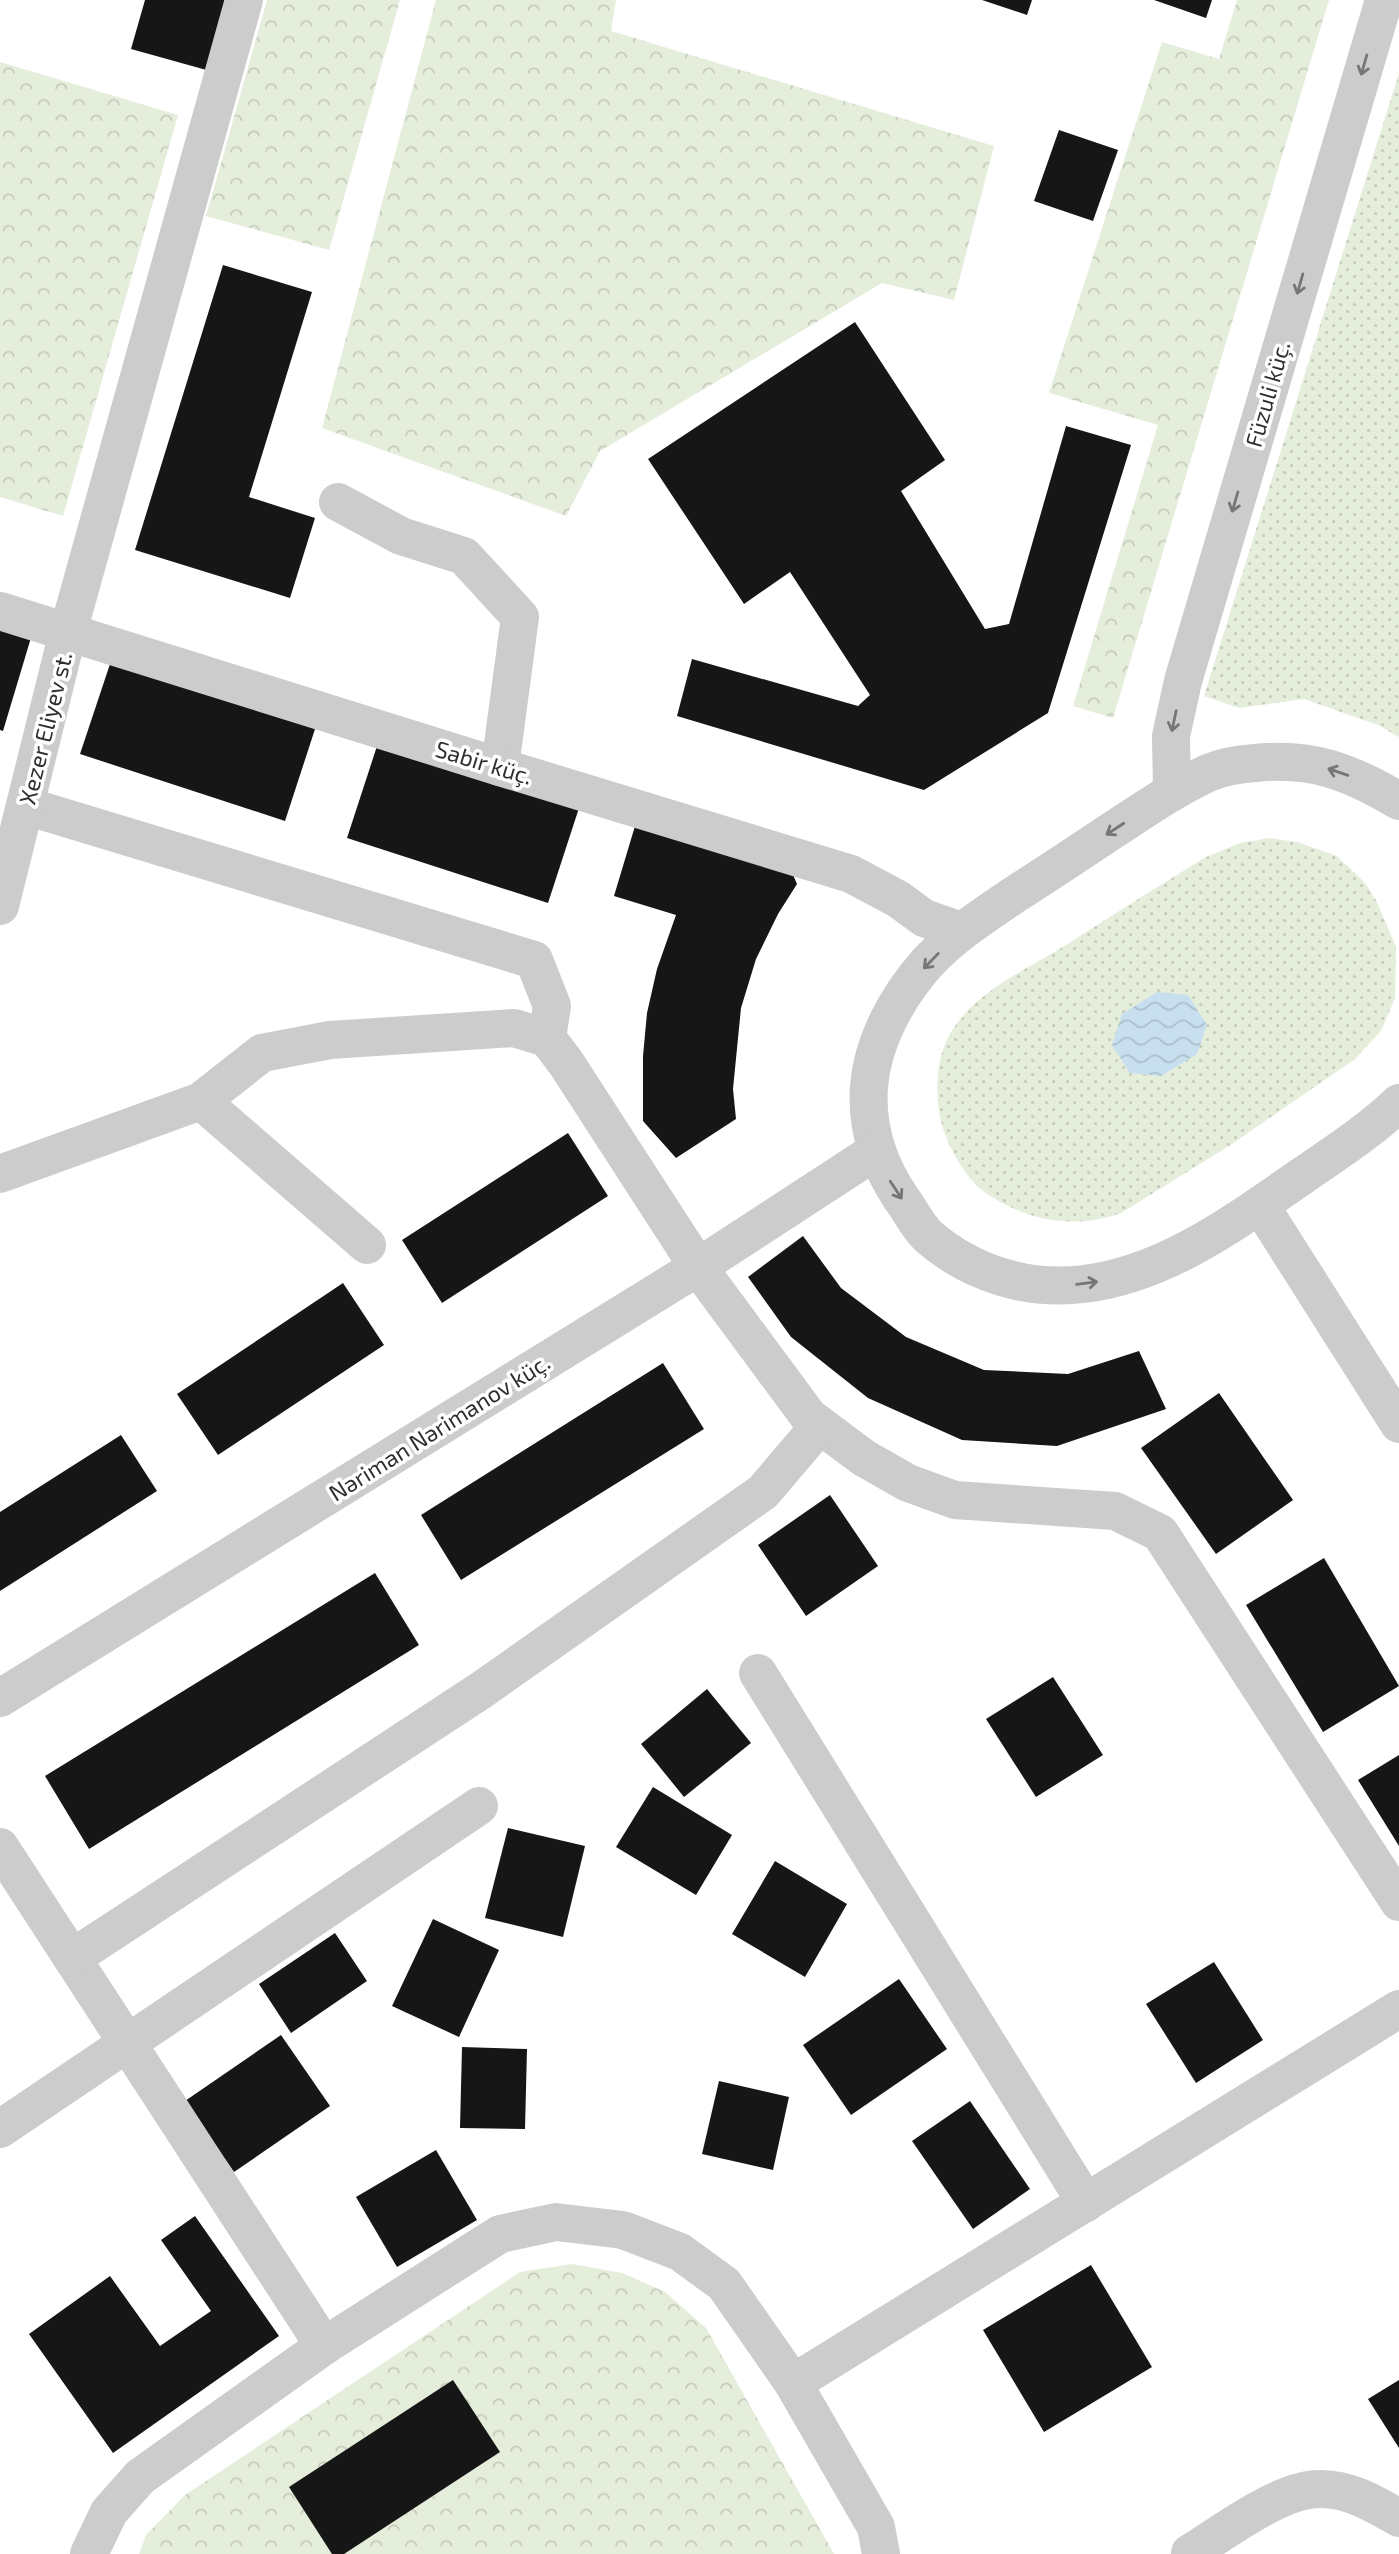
<svg xmlns="http://www.w3.org/2000/svg" width="1399" height="2554" font-family="'Exo 2',sans-serif">
<defs>
<pattern id="forest-crowns" width="20" height="18" patternUnits="userSpaceOnUse" patternTransform="scale(1.75)"><rect width="20" height="18" fill="#e5eddb"/><path d="M2 6a3 3 0 1 1 6 0M12 15a3 3 0 1 1 6 0" fill="none" stroke="#c5ccbc"/></pattern>
<pattern id="park-dots" width="8" height="8" patternUnits="userSpaceOnUse" patternTransform="scale(1.75)"><rect width="8" height="8" fill="#e5eddb"/><path d="M2 2h.1M6 6h.1" fill="none" stroke="#c5ccbc" stroke-width="1.8" stroke-linecap="round"/></pattern>
<pattern id="water-waves" width="16" height="10" patternUnits="userSpaceOnUse" patternTransform="scale(1.75)"><rect width="16" height="10" fill="#c7dfee"/><path d="M0 5q4-4 8 0t8 0" fill="none" stroke="#abc0cc"/></pattern>
</defs>
<rect width="100%" height="100%" fill="#fff"/>
<!-- forest -->
<g fill="url(#forest-crowns)">
<polygon points="267,0 400,0 329,250 206,216"/>
<polygon points="436,0 616,0 611,31 994,146 954,300 882,283 600,451 566,516 322,428"/>
<polygon points="1237,0 1329,0 1113,718 1073,706 1158,425 1049,393 1162,42 1219,59"/>
<polygon points="0,62 178,115 63,516 0,497"/>
<polygon points="572,2264 622,2273 665,2292 706,2328 834,2554 139,2554 146,2535 185,2495 520,2272"/>
</g>
<!-- park -->
<g fill="url(#park-dots)">
<polygon points="1399,73 1399,737 1378,725 1304,699 1239,708 1204,696"/>
<path d="M1269 838 1297 842 1337 856 1365 883 1377 902 1396 947 1395 998 1381 1031 1355 1059 1232 1144 1121 1213C1074 1230 1027 1221 986 1193 964 1178 945 1142 940 1117 935 1091 936 1058 950 1034 974 992 1026 970 1066 945 1112 915 1159 886 1206 857L1240 843Z"/>
</g>
<!-- water -->
<polygon fill="url(#water-waves)" points="1157,992 1188,995 1207,1025 1197,1054 1161,1076 1130,1073 1112,1045 1122,1014"/>
<!-- building -->
<g fill="#161616">
<polygon points="145,0 230,0 210,71 131,49"/>
<polygon points="982,0 1032,0 1027,15"/>
<polygon points="1154,0 1212,0 1206,18"/>
<polygon points="1059,130 1118,150 1093,221 1034,201"/>
<polygon points="223,265 312,292 249,497 315,518 290,598 135,550"/>
<polygon points="855,322 945,460 901,491 985,629 1009,624 1066,426 1131,445 1048,713 924,790 677,716 692,659 858,706 870,695 790,572 744,604 648,459"/>
<polygon points="0,621 33,631 3,731 0,730"/>
<polygon points="112,658 316,726 285,821 80,754"/>
<polygon points="378,743 579,808 548,903 347,838"/>
<polygon points="638,816 788,863 797,884 778,914 756,959 741,1008 733,1089 736,1119 676,1158 643,1121 643,1056 647,1013 657,969 676,915 614,896"/>
<polygon points="568,1133 608,1196 442,1303 402,1240"/>
<polygon points="803,1236 841,1288 906,1337 984,1370 1068,1374 1139,1351 1166,1409 1057,1446 962,1440 868,1398 791,1337 748,1277"/>
<polygon points="343,1283 384,1345 218,1455 177,1394"/>
<polygon points="663,1363 704,1429 461,1580 421,1515"/>
<polygon points="1219,1393 1293,1500 1216,1554 1141,1448"/>
<polygon points="121,1435 157,1491 0,1591 0,1512"/>
<polygon points="830,1495 878,1566 806,1616 758,1545"/>
<polygon points="1324,1558 1399,1686 1323,1732 1246,1605"/>
<polygon points="375,1573 419,1645 89,1849 45,1776"/>
<polygon points="1053,1677 1103,1755 1036,1797 986,1719"/>
<polygon points="707,1689 751,1743 684,1797 641,1744"/>
<polygon points="1399,1755 1399,1846 1358,1780"/>
<polygon points="653,1787 732,1835 696,1895 616,1847"/>
<polygon points="508,1828 585,1846 563,1937 485,1918"/>
<polygon points="775,1861 847,1904 805,1977 732,1934"/>
<polygon points="433,1919 499,1950 459,2037 392,2006"/>
<polygon points="335,1933 367,1981 291,2033 259,1984"/>
<polygon points="1214,1962 1263,2040 1196,2083 1146,2004"/>
<polygon points="899,1979 947,2049 851,2115 803,2045"/>
<polygon points="281,2035 330,2106 234,2172 185,2101"/>
<polygon points="462,2047 527,2049 525,2129 460,2128"/>
<polygon points="719,2081 789,2097 773,2170 702,2154"/>
<polygon points="970,2101 1030,2189 973,2229 912,2141"/>
<polygon points="436,2150 477,2220 397,2267 356,2197"/>
<polygon points="195,2216 279,2336 113,2453 29,2334 110,2276 160,2346 211,2311 161,2240"/>
<polygon points="1091,2265 1152,2367 1044,2432 983,2330"/>
<polygon points="453,2380 500,2452 344,2554 332,2554 289,2487"/>
<polygon points="1399,2380 1399,2448 1368,2399"/>
</g>
<g fill="none" stroke-linecap="round" stroke-linejoin="round">
<!-- minor -->
<g stroke="#ccc" stroke-width="38">
<polyline points="338,502 401,536 464,556 520,617 500,767"/>
<polyline points="0,611 500,767 851,874 898,899 924,918 961,931"/>
<polyline points="1172,792 1171,736 1183,681 1384,0"/>
<path d="M1399 801C1351 772 1312 757 1255 763 1240 764 1222 767 1208 773 1174 789 1144 810 1113 830 1080 852 1047 874 1014 895 983 916 952 936 927 963 897 997 872 1042 869 1087 866 1128 878 1164 901 1198 910 1210 918 1227 929 1237 972 1274 1028 1291 1084 1284 1167 1274 1238 1220 1305 1174 1337 1152 1371 1130 1399 1103"/>
<polyline points="26,806 534,960 552,1006 547,1038"/>
<polyline points="0,906 68,632 244,0"/>
<polyline points="201,1101 367,1245"/>
<polyline points="0,1174 201,1101 262,1053 330,1040 514,1028 547,1038 566,1063 698,1267 809,1417 864,1458 908,1483 955,1500 1115,1511 1160,1533 1399,1902"/>
<polyline points="1260,1205 1399,1424"/>
<polyline points="758,1673 1086,2203"/>
<polyline points="0,1698 698,1267 876,1151"/>
<polyline points="0,1847 324,2346"/>
<polyline points="72,1958 480,1691 763,1492 820,1425"/>
<polyline points="0,2129 479,1806"/>
<polyline points="793,2383 1399,2009"/>
<path d="M1190 2553C1223 2533 1280 2489 1319 2489 1348 2488 1375 2504 1399 2518"/>
<polyline points="89,2554 109,2512 140,2477 324,2346 500,2234 556,2222 623,2230 680,2252 724,2284 793,2383 876,2527 881,2554"/>
</g>
</g>
<!-- one-way arrows -->
<defs><path id="oneway-shaft" d="M-6 0H5M1.5-3L5.5 0L1.5 3" fill="none" stroke-width="1.6" stroke-linecap="round" stroke-linejoin="round" transform="scale(1.75)"/></defs>
<g stroke="#767676">
<use href="#oneway-shaft" transform="translate(1364 65) rotate(106)"/>
<use href="#oneway-shaft" transform="translate(1300 284) rotate(106)"/>
<use href="#oneway-shaft" transform="translate(1235 502) rotate(106)"/>
<use href="#oneway-shaft" transform="translate(1174 721) rotate(102)"/>
<use href="#oneway-shaft" transform="translate(1338 772) rotate(-161)"/>
<use href="#oneway-shaft" transform="translate(1115 829) rotate(147)"/>
<use href="#oneway-shaft" transform="translate(931 961) rotate(134)"/>
<use href="#oneway-shaft" transform="translate(896 1190) rotate(57)"/>
<use href="#oneway-shaft" transform="translate(1087 1283) rotate(-8)"/>
</g>
<g text-anchor="middle" dominant-baseline="central" stroke-width="7" stroke-linejoin="round" paint-order="stroke">
<!-- street labels -->
<g font-size="23" fill="#2f2f2f" stroke="#fff">
<text transform="translate(1267 394) rotate(-74)">Füzuli küç.</text>
<text transform="translate(45 728) rotate(-76)">Xezer Eliyev st.</text>
<text transform="translate(484 762) rotate(17)">Sabir küç.</text>
<text transform="translate(439 1427) rotate(-32)">Nəriman Nərimanov küç.</text>
</g>
</g>
</svg>
